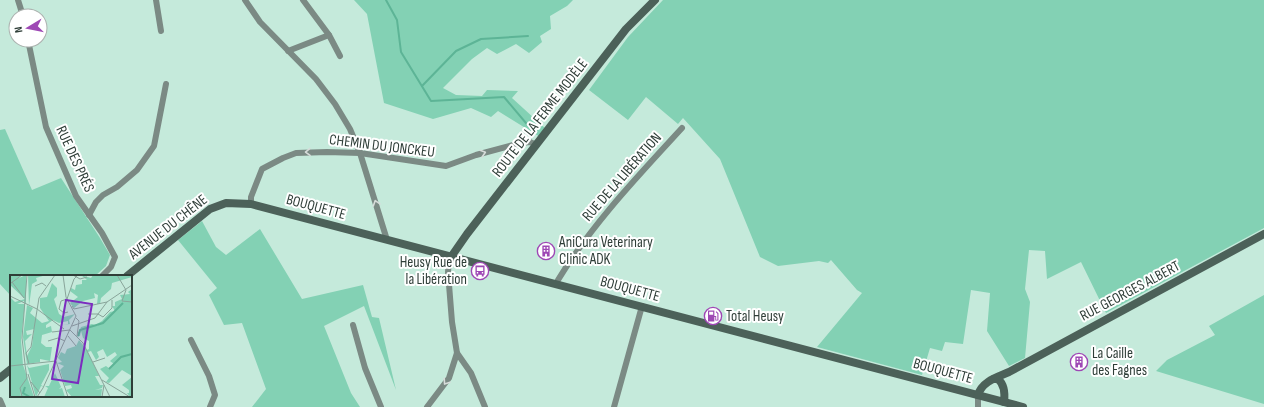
<svg xmlns="http://www.w3.org/2000/svg" width="1264" height="407" font-family="'Sofia Sans Condensed',sans-serif">
<rect width="100%" height="100%" fill="#c5eadb"/>
<!-- green -->
<g fill="#83d1b4">
<polygon points="354,0 573,0 567,6 550,16 551,29 540,36 542,42 529,53 516,44 497,54 487,48 472,59 443,88 456,95 482,96 487,90 518,91 512,98 546,129 540,137 498,111 491,117 471,108 433,119 384,103 367,14"/>
<polygon points="663,0 1264,0 1264,228 1106,313 1081,262 1047,279 1045,251 1029,250 1025,289 1030,302 1025,358 1009,366 987,331 990,293 971,290 963,344 945,342 942,351 930,348 922,375 817,347 862,293 857,290 831,260 828,263 819,261 778,266 760,257 720,159 683,118 678,124 646,97 628,120 589,90 628,37"/>
<polygon points="5,129 32,190 61,178 100,238 110,255 106,266 95,276 11,276 11,296 0,284 0,130"/>
<polygon points="202,221 216,247 226,255 260,229 302,299 363,285 372,317 379,318 396,390 364,306 324,326 351,393 360,407 252,407 266,389 242,323 224,325 209,295 217,288 178,240"/>
<polygon points="1264,295 1264,404 1156,371 1167,360 1215,335 1209,326"/>
</g>
<g fill="none" stroke-linecap="round" stroke-linejoin="round">
<!-- stream -->
<g stroke="#5db496" stroke-width="2">
<polyline points="386,0 397,20 401,52 431,101 504,97 531,129"/>
<polyline points="422,86 456,51 481,39 528,36"/>
</g>
<!-- street -->
<g stroke="#7b8a84" stroke-width="6">
<polyline points="18,0 23,16"/>
<polyline points="156,0 161,31"/>
<polyline points="245,0 260,22 316,79 335,104 350,129 360,153 387,240"/>
<polyline points="303,0 329,35 340,56"/>
<polyline points="28,40 46,127 76,196 102,233 115,257 111,267 102,276"/>
<polyline points="288,51 329,35"/>
<polyline points="251,204 251,197 262,169 283,158 296,153 327,152 360,153 446,166 476,155 521,143 530,142 537,145"/>
<polyline points="89,215 96,202 103,195 117,187 137,170 154,146 166,84"/>
<polyline points="451,257 449,261 448,272 452,322 457,353 471,373 485,407"/>
<path d="M556 284 558 280C592 224 638 176 682 128"/>
<polyline points="353,325 365,368 381,407"/>
<polyline points="191,340 209,376 215,395 210,407"/>
<polyline points="0,400 3,407"/>
<polyline points="427,407 449,378 457,353"/>
<polyline points="614,407 642,306"/>
<polyline points="978,407 978,395"/>
</g>
<!-- secondary -->
<g stroke="#4c6159" stroke-width="8">
<polyline points="451,257 467,234 626,29 655,0"/>
<polyline points="127,276 210,209 226,203 251,204 1023,407"/>
<polyline points="0,378 11,369"/>
<path d="M994 379H998C1005 385 1005 394 1004 402"/>
<path d="M978 395C982 381 998 377 1009 372L1264 234"/>
</g>
</g>
<!-- one-way arrows -->
<defs><path id="oneway-chevron" d="M-2-3.5L2.5 0L-2 3.5" fill="none" stroke-width="1.6" stroke-linecap="round" stroke-linejoin="round"/></defs>
<g stroke="#d7dcda">
<use href="#oneway-chevron" transform="translate(308 152) rotate(179)"/>
<use href="#oneway-chevron" transform="translate(483 153) rotate(-17)"/>
<use href="#oneway-chevron" transform="translate(376 203) rotate(-108)"/>
<use href="#oneway-chevron" transform="translate(446 382) rotate(124)"/>
</g>
<!-- icons -->
<defs>
<symbol id="building-ring" viewBox="-11 -11 22 22"><circle r="9.5" fill="#fff" stroke="#9e48b5" stroke-width="1.5"/><path d="M-4-6H4V6H1V3H-1V6H-4ZM-2.5-4.3h1.7v1.8h-1.7ZM.8-4.3h1.7v1.8H.8ZM-2.5-1h1.7V.8h-1.7ZM.8-1h1.7V.8H.8Z" fill="#9e48b5"/></symbol>
<symbol id="bus-ring" viewBox="-11 -11 22 22"><circle r="9.5" fill="#fff" stroke="#9e48b5" stroke-width="1.5"/><path d="M-5-6H5V4H4V6H2V4H-2V6H-4V4H-5ZM-3.5-4V0h7V-4ZM-3.5 1.2v1.5H-2V1.2ZM2 1.2v1.5H3.5V1.2Z" fill="#9e48b5"/></symbol>
<symbol id="fuel-ring" viewBox="-11 -11 22 22"><circle r="9.5" fill="#fff" stroke="#9e48b5" stroke-width="1.5"/><path d="M-5.5-6h7V0h2V4h1.3V-2.5L3-4.5l.8-.8L6-3V5H2.5V1h-1V6h-7ZM-4.2-4.7v3.2H.2V-4.7Z" fill="#9e48b5"/></symbol>
</defs>
<g fill-rule="evenodd">
<use href="#building-ring" x="536" y="241" width="20" height="20"/>
<use href="#bus-ring" x="470" y="261" width="20" height="20"/>
<use href="#fuel-ring" x="703" y="306" width="20" height="20"/>
<use href="#building-ring" x="1069" y="352" width="20" height="20"/>
</g>
<g text-anchor="middle" dominant-baseline="central" stroke-width="4" stroke-linejoin="round" paint-order="stroke">
<!-- street labels -->
<g font-size="15" fill="#2f3e38" stroke="#fff">
<text transform="translate(540 118) rotate(-52)">ROUTE DE LA FERME MODÈLE</text>
<text transform="translate(382 146) rotate(7)">CHEMIN DU JONCKEU</text>
<text transform="translate(75 159) rotate(65)">RUE DES PRÉS</text>
<text transform="translate(622 177) rotate(-49)">RUE DE LA LIBÉRATION</text>
<text transform="translate(316 207) rotate(15)">BOUQUETTE</text>
<text transform="translate(168 227) rotate(-38)">AVENUE DU CHÊNE</text>
<text transform="translate(630 289) rotate(15)">BOUQUETTE</text>
<text transform="translate(1130 291) rotate(-28)">RUE GEORGES ALBERT</text>
<text transform="translate(943 371) rotate(15)">BOUQUETTE</text>
</g>
<!-- poi labels -->
<g font-size="15" fill="#2f3e38" stroke="#fff" text-anchor="start">
<text x="559" y="242">AniCura Veterinary<tspan x="559" dy="17">Clinic ADK</tspan></text>
<text x="467" y="262" text-anchor="end">Heusy Rue de<tspan x="467" dy="17">la Libération</tspan></text>
<text x="726" y="316">Total Heusy</text>
<text x="1092" y="353">La Caille<tspan x="1092" dy="17">des Fagnes</tspan></text>
</g>
</g>
<!-- overview -->
<g transform="translate(10 275)">
<rect width="122" height="122" fill="#c5eadb"/>
<path d="M0 0H11L9 3 16 0V29L14 26 7 29H15L11 65 13 90 24 122H12L10 114 13 109 10 114 11 122H0V22L5 27 15 24 0 10ZM18 0H36L26 3 27 6 22 9 19 31ZM71 0 81 3 83 0H122V2L102 8 101 14 91 23 90 29H87L88 20 84 18 85 23 73 26 64 33 60 28 68 22 60 16 61 13 65 15 66 10 72 9V5H77ZM42 8 47 13V21L44 24 49 39 54 42 65 39 59 45 60 49 53 50 58 49V46L49 48 43 45 36 50V53L41 51 42 57 32 60 31 68 36 72H42L40 86 30 84V87L17 89 13 62 17 30 23 33 20 38 32 48 39 46 30 33V23L37 22ZM24 54 22 71 17 81 15 66 22 59 17 60 16 56ZM122 14V101L112 95 99 108 96 107 99 103 90 94 96 91 100 94 104 89 100 86 107 80 105 77 97 82 93 74 87 77 89 82 86 85 81 76 78 77 89 101H85L90 110H93L92 113 85 115 92 114 91 122H62L56 115 62 113 61 110 55 111 50 95 54 91 47 88 52 87 48 83 51 77 55 79 57 74 66 71 69 65 77 75 79 74V66L73 63 71 56 70 61 67 62 71 52 82 49 88 51 87 49 92 46 100 37 105 36 102 31H105V27L112 24 110 20 120 19 118 17ZM39 89V95L31 110 34 112 31 111 26 122 17 90 19 93ZM45 98 51 112 49 114 52 113 55 122H34L38 113 35 111H39ZM122 102V122H120L117 118H119V115L112 110Z" fill="#83d1b4" fill-rule="evenodd"/>
<path fill="none" stroke="#5db496" stroke-width="2" d="M68 61 70 55 93 48 113 28M99 94 111 82 122 79M15 112 13 118 20 122"/>
<path fill="none" stroke="#89a59a" stroke-width="1" d="M63 0 70 4 77 2M107 0 116 15 112 26 122 27M2 7 14 23M1 8 12 0M25 11 32 8 36 11M0 21 27 34 54 54M57 24 64 4 68 0M57 24 51 26 49 34 54 38 58 37M62 31 64 34 97 27 122 10M78 39H88L93 42 102 33V25M66 43 69 46 67 61M62 51 85 43 97 27M42 57 60 55 73 68 100 122M58 61 66 71M38 66 48 63 55 66M83 87 95 83M15 89 12 63 17 0M19 89 16 78 21 72 29 23 45 0M0 91 46 86 58 122M18 99 25 122M92 105 120 122M21 107 30 118M12 122 10 113 17 103 15 90M27 122 33 113 66 41 56 22 53 0M92 122 94 110"/>
<path fill="#7b2cbf" fill-opacity="0.15" stroke="#7b2cbf" stroke-width="2" d="M56 25 82 29 68 108 42 104Z"/>
<rect width="122" height="122" fill="none" stroke="#2f3e38" stroke-width="2"/>
</g>
<!-- north arrow -->
<g transform="translate(28 28) rotate(260)"><circle r="19" fill="#ffffff" stroke="#acb2af"/>
<path d="M0-3L7 15L0 10L-7 15Z" fill="#9e48b5"/>
<text y="-6" font-size="11" font-weight="bold" text-anchor="middle" fill="#2f3e38">N</text>
</g>
</svg>
